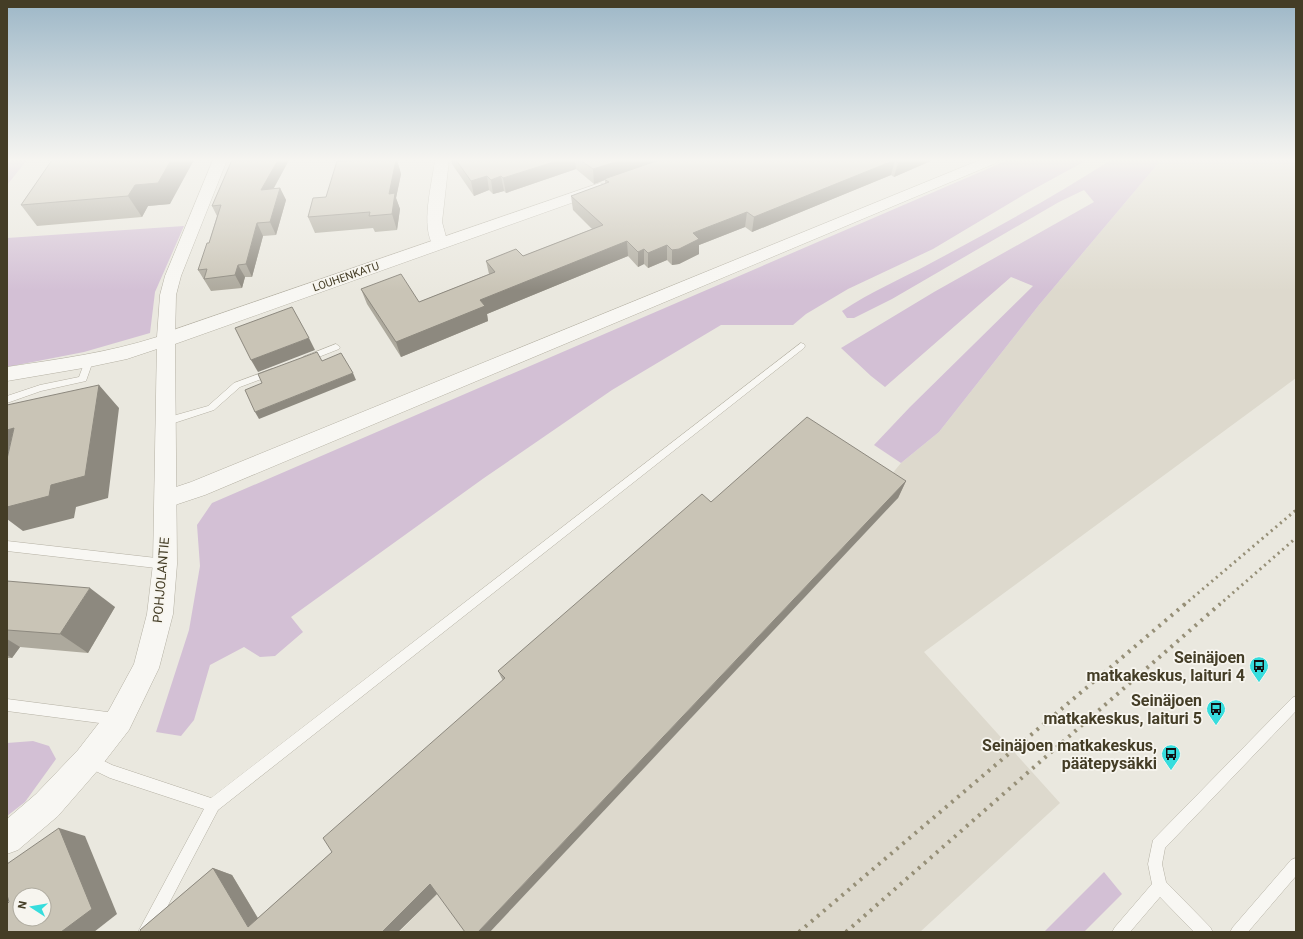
<svg xmlns="http://www.w3.org/2000/svg" width="1303" height="939" font-family="Roboto,sans-serif">
<rect width="100%" height="100%" fill="#eae8df"/>
<!-- built -->
<g fill="#ddd9cd">
<polygon points="1161,160 1296,160 1296,378 924,652 1060,803 920,932 490,932 898,498 881,487 901,463 939,432 1039,305"/>
<polygon points="440,891 470,932 399,932"/>
</g>
<!-- green -->
<g fill="#d3c0d5">
<polygon points="11,160 27,160 7,185 7,165"/>
<polygon points="1008,160 1087,160 1025,194 933,249 848,289 806,314 793,325 721,325 612,390 484,478 291,617 303,632 275,656 260,657 244,647 210,665 194,720 181,736 156,732 189,630 200,566 197,525 212,503"/>
<path d="M1111 160H1161L1039 305 939 432 901 463 874 445 910 407 1033 286 1011 277 885 387 871 376 841 348 934 292 1094 202 1084 190 1059 202 892 299 854 318H847L842 311C870 292 901 279 931 263 991 231 1053 197 1111 160Z"/>
<polygon points="184,226 155,292 150,333 84,352 7,367 7,238"/>
<polygon points="33,741 49,746 56,759 25,802 7,816 7,743"/>
<polygon points="1104,872 1122,894 1084,932 1044,932"/>
</g>
<g fill="none" stroke-linecap="round" stroke-linejoin="round">
<defs>
<g id="service">
<polygon points="801,343 804,344 805,346 804,348 218,810 154,932 138,932 204,809 110,778 83,765 81,760 83,755 88,753 112,765 211,798"/>
<polygon points="336,344 340,347 339,349 306,362 302,359 303,357"/>
<polygon points="89,358 93,361 86,381 41,391 7,403 7,396 40,385 79,377 85,361"/>
<polygon points="272,369 276,372 275,374 240,387 214,410 165,426 160,422 162,419 208,406 234,383"/>
<polygon points="7,541 165,559 169,561 171,564 169,567 165,569 7,551"/>
<polygon points="1296,696 1296,711 1165,848 1162,864 1166,882 1210,927 1213,932 1194,932 1160,897 1130,932 1112,932 1115,927 1152,884 1148,864 1153,840 1292,698"/>
<polygon points="7,699 115,713 120,714 121,719 120,724 115,725 7,711"/>
<polygon points="1296,858 1296,876 1248,932 1230,932 1233,927 1291,860"/>
</g>
<g id="minor">
<path d="M213 160H227L181 276 176 295 175 340 172 344 127 359 89 367 7 381V367C59 359 107 353 157 337L160 295 165 276Z"/>
<path d="M435 160H449L442 222 448 244 446 247 440 249 434 247C420 226 432 185 435 160Z"/>
<polygon points="980,160 998,160 996,163 205,495 166,508 158,505 155,499 158,493 191,482"/>
</g>
<polygon id="tertiary" points="600,183 605,185 608,188 605,191 175,344 177,564 173,614 159,668 129,730 98,770 58,816 18,850 7,854 7,819 36,794 78,750 109,710 134,664 147,614 153,564 157,340 159,335"/>
</defs>
<!-- service casing -->
<use href="#service" stroke="#b5b1a4" stroke-width="1"/>
<!-- minor casing -->
<use href="#minor" stroke="#b5b1a4" stroke-width="1"/>
<!-- tertiary casing -->
<use href="#tertiary" stroke="#b5b1a4" stroke-width="1"/>
<!-- service -->
<use href="#service" fill="#f8f7f3" fill-rule="evenodd"/>
<!-- minor -->
<use href="#minor" fill="#f8f7f3" fill-rule="evenodd"/>
<!-- tertiary -->
<use href="#tertiary" fill="#f8f7f3" fill-rule="evenodd"/>
<!-- rail-far1 -->
<g stroke="#968f77" stroke-width="3" stroke-dasharray="2 4" stroke-linecap="butt">
<polyline points="1184,605 1296,510"/>
<polyline points="1219,605 1296,538"/>
</g>
<!-- rail -->
<g stroke="#968f77" stroke-width="4" stroke-dasharray="2.5 5.5" stroke-linecap="butt">
<polyline points="799,932 1185,604"/>
<polyline points="846,932 1220,604"/>
</g>
</g>
<!-- wall -->
<g fill="#ada99d">
<polygon points="52,160 170,204 148,206 142,217 37,226 21,205"/>
<polygon points="232,160 289,160 274,188 280,188 286,200 276,235 263,236 252,277 245,277 242,288 211,291 198,270 209,243 217,216 212,206"/>
<polygon points="366,160 397,160 401,174 396,198 400,209 397,230 375,232 373,228 315,233 308,217"/>
<polygon points="451,160 933,160 894,177 891,175 752,232 745,227 707,242 699,245 699,254 679,264 672,265 667,260 648,268 644,264 638,267 628,256 487,314 488,321 401,357 367,304 361,289 419,302 489,274 486,261 523,256 592,229 573,210 571,196 605,184 605,180 594,184 576,169 506,193 504,191 493,194 489,190 474,196 452,164"/>
<polygon points="906,481 898,498 437,894 398,932 140,930 213,868 232,875 258,918 332,852 503,681 498,671 711,502"/>
<polygon points="7,581 115,607 88,653 20,647 12,658 7,658"/>
</g>
<!-- shaded-wall -->
<g fill="#8d897f">
<polygon points="171,160 194,160 170,204 148,206 142,217 128,196 135,185"/>
<polygon points="278,160 289,160 266,202 261,190"/>
<polygon points="396,160 397,160 401,174 396,198 400,209 397,230 392,214 389,194"/>
<polygon points="560,160 575,160 576,169 506,193 503,178"/>
<polygon points="622,160 664,160 604,179 605,180 594,184 593,169"/>
<polygon points="895,160 891,175 752,232 754,217"/>
<polygon points="906,160 933,160 894,177 898,163"/>
<polygon points="487,176 489,190 474,196 471,181"/>
<polygon points="501,176 504,191 493,194 491,180"/>
<polygon points="280,188 286,200 276,235 270,222"/>
<polygon points="747,212 745,227 699,245 699,254 679,264 672,265 672,250 693,233"/>
<polygon points="257,223 263,236 252,277 246,264"/>
<polygon points="627,241 628,256 487,314 488,321 401,357 396,342 480,300"/>
<polygon points="667,245 667,260 648,268 648,253"/>
<polygon points="644,249 644,264 638,267 638,252"/>
<polygon points="238,265 245,277 242,288 235,275"/>
<polygon points="309,338 315,350 258,372 251,360"/>
<polygon points="353,373 356,380 259,419 255,412"/>
<polygon points="99,385 119,408 108,498 76,507 74,518 23,531 7,519 7,507"/>
<polygon points="14,428 7,459 7,430"/>
<polygon points="906,481 898,498 490,932 478,932"/>
<polygon points="90,588 115,607 88,653 60,634"/>
<polygon points="7,639 20,647 12,658 7,655"/>
<polygon points="59,828 85,836 117,914 94,932 61,932"/>
<polygon points="213,868 232,875 266,932 248,927"/>
<polygon points="430,884 440,891 398,932 382,932"/>
</g>
<!-- building -->
<g fill="#c9c4b6" stroke="#8d897f" fill-rule="evenodd">
<polygon points="52,160 171,160 158,183 135,185 128,196 21,205"/>
<polygon points="232,160 278,160 261,190 280,188 270,222 257,223 246,264 238,265 235,275 204,279 207,269 198,270 207,243 209,243 221,205 212,206"/>
<polygon points="366,160 396,160 389,194 395,193 392,214 369,216 370,212 308,217 313,198 326,197 337,161"/>
<polygon points="456,160 560,160 503,178 501,176 491,180 487,176 471,181"/>
<polygon points="580,160 622,160 593,169"/>
<polygon points="659,160 906,160 898,163 895,160 754,217 747,212 708,227 693,233 699,239 679,249 672,250 667,245 648,253 644,249 638,252 627,241 480,300 485,306 396,342 361,289 401,274 419,302 495,272 486,261 516,249 523,256 603,225 571,196 609,182 604,179"/>
<polygon points="292,307 309,338 251,360 235,328"/>
<polygon points="317,352 322,361 341,353 353,373 255,412 245,390 262,383 258,374"/>
<polygon points="99,385 85,476 51,485 49,496 7,507 7,459 14,428 7,430 7,405"/>
<polygon points="807,417 906,481 478,932 465,932 430,884 382,932 141,932 140,930 213,868 248,927 332,852 323,838 505,678 498,671 702,494 711,502"/>
<polygon points="7,581 90,588 60,634 7,630"/>
<path d="M59 828 92 909 61 932H7V904L9 902 7 895V864ZM20 895H44V919H20Z"/>
</g>
<!-- sky -->
<linearGradient id="sky" x2="0" y2="1"><stop stop-color="#9db7c7"/><stop offset="0.55" stop-color="#f6f5f1"/><stop offset="1" stop-color="#f6f5f1" stop-opacity="0"/></linearGradient>
<rect width="1303" height="291" fill="url(#sky)"/>
<!-- icons -->
<defs>
<symbol id="bus-pin" viewBox="-11 -11 22 30"><path d="M0 17L-7.5 6A9.5 9.5 0 1 1 7.5 6Z" fill="#37dddd" stroke="#f7f5ef"/><path d="M-5-6H5V4H4V6H2V4H-2V6H-4V4H-5ZM-3.5-4V0h7V-4ZM-3.5 1.2v1.5H-2V1.2ZM2 1.2v1.5H3.5V1.2Z" fill="#111"/></symbol>
</defs>
<g fill-rule="evenodd">
<use href="#bus-pin" x="1248" y="655" width="22" height="30"/>
<use href="#bus-pin" x="1205" y="698" width="22" height="30"/>
<use href="#bus-pin" x="1160" y="743" width="22" height="30"/>
</g>
<g text-anchor="middle" dominant-baseline="central" stroke-width="3.5" stroke-linejoin="round" paint-order="stroke">
<!-- far-street labels -->
<g font-size="11" fill="#443d26" stroke="#f7f5ef">
<text transform="translate(346 277) rotate(-19)">LOUHENKATU</text>
</g>
<!-- street labels -->
<g font-size="13" fill="#443d26" stroke="#f7f5ef">
<text transform="translate(161 580) rotate(-85)">POHJOLANTIE</text>
</g>
<!-- near-poi labels -->
<g font-size="16" font-weight="bold" fill="#443d26" stroke="#f7f5ef" text-anchor="end">
<text x="1245" y="657">Seinäjoen<tspan x="1245" dy="18">matkakeskus, laituri 4</tspan></text>
<text x="1202" y="700">Seinäjoen<tspan x="1202" dy="18">matkakeskus, laituri 5</tspan></text>
<text x="1157" y="745">Seinäjoen matkakeskus,<tspan x="1157" dy="18">päätepysäkki</tspan></text>
</g>
</g>
<!-- border -->
<rect width="1303" height="939" fill="none" stroke="#443d26" stroke-width="16"/>
<!-- north arrow -->
<g transform="translate(32 907) rotate(282)"><circle r="19" fill="#f7f5ef" stroke="#afab9f"/>
<path d="M0-3L7 15L0 10L-7 15Z" fill="#37dddd"/>
<text y="-6" font-size="11" font-weight="bold" text-anchor="middle" fill="#443d26">N</text>
</g>
</svg>
